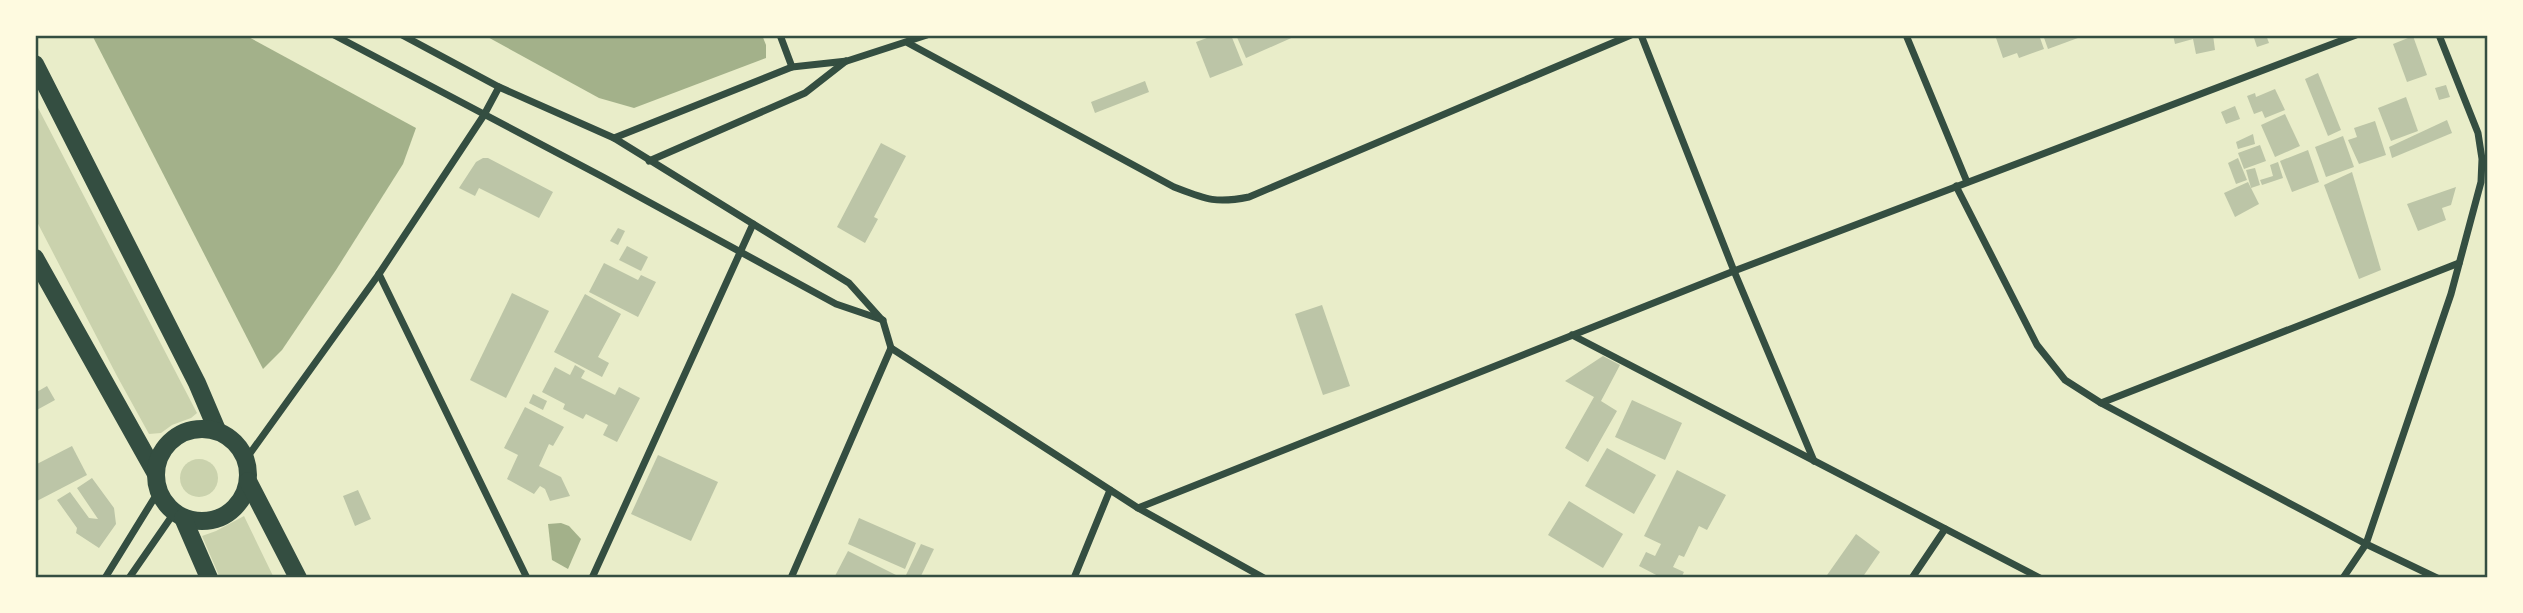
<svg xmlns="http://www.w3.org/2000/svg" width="2523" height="613" font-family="'Work Sans',sans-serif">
<rect width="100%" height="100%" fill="#e9edc9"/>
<!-- green -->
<g fill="#cad2ad">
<polygon points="35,102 197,413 191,418 172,425 161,433 149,434 117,376 35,218"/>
<circle cx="199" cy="478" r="19"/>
<polygon points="244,516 274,578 220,578 202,536 216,531"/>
</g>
<!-- water -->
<g fill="#a3b18a">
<polygon points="92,35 245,35 416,128 403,164 336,270 282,350 263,369"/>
<polygon points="484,35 762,35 766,45 766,58 634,108 599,98"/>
<polygon points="561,523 569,526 581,539 568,569 552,560 548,524"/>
</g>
<!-- building -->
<g fill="#bcc5a7">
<polygon points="1215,35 1231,35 1243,65 1210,78 1196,42"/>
<polygon points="1236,35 1298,35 1246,58"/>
<polygon points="1995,35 2039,35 2044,49 2019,58 2017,53 2003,58"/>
<polygon points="2043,35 2086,35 2048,49"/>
<polygon points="2173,35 2213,35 2215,50 2196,54 2193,39 2175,44"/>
<polygon points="2253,35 2266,35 2269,43 2257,47"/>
<polygon points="2413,36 2427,75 2407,82 2393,44"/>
<polygon points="2318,73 2341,130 2328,136 2305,79"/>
<polygon points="1145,81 1149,92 1095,113 1091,102"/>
<polygon points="2446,85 2450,97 2439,100 2435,88"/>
<polygon points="2275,89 2285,110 2265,118 2262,111 2254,114 2247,96 2255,93 2256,97"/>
<polygon points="2406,97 2418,131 2391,141 2378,108"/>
<polygon points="2235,106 2240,119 2226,124 2221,112"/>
<polygon points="2285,114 2300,146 2275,157 2261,125"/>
<polygon points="2447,120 2452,133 2392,158 2389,147"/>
<polygon points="2375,121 2386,155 2359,164 2348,140 2357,137 2354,128"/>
<polygon points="2253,134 2255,144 2238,149 2236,142"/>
<polygon points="2343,136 2354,167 2326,177 2315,147"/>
<polygon points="881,143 906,156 874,217 878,219 865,243 837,227"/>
<polygon points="2260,145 2266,161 2244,169 2238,153"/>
<polygon points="2308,150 2319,182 2292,192 2280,161"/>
<polygon points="483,158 488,158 553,192 539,218 479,188 475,196 459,188 476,162"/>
<polygon points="2238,158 2247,180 2236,184 2228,163"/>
<polygon points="2278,162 2283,178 2262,185 2260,180 2273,176 2270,165"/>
<polygon points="2255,168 2260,185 2251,188 2246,170"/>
<polygon points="2352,172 2381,270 2359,279 2324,185"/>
<polygon points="2248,182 2259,204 2235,217 2224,193"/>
<polygon points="2456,187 2451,205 2442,208 2446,220 2418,231 2407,204"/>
<polygon points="618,228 625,231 618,245 610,241"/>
<polygon points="627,246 648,257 641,271 619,260"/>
<polygon points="604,263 638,280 641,275 656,282 638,317 589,292"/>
<polygon points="512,293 549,311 506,398 470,380"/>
<polygon points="585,294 621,314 598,357 609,363 602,377 554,352"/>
<polygon points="1322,305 1350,386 1323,395 1295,314"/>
<polygon points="1603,356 1620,365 1601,401 1617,411 1588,462 1565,448 1594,397 1565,381"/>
<polygon points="575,365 585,371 581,378 615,395 619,387 640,398 617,442 603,435 608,425 586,414 583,419 563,409 565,404 542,392 555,367 570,375"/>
<polygon points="47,386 55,400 35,411 35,393"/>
<polygon points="533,394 547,401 543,410 529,403"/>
<polygon points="1632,400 1682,423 1665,460 1615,437"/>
<polygon points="525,407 564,427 553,446 549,444 539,466 561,477 570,496 550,501 545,489 540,486 534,494 507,479 518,455 504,448"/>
<polygon points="72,446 87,475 35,502 35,465"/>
<polygon points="1607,448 1656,475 1634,514 1585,486"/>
<polygon points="658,455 718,482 691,541 631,514"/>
<polygon points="1677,470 1726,495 1707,530 1699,526 1684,557 1679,555 1673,567 1684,572 1681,578 1662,578 1639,566 1646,552 1655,556 1661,544 1644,536"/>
<polygon points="92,478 114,508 116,524 99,548 76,533 77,528 57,500 70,492 89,518 98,519 77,488"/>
<polygon points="358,490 371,519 355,526 343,496"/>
<polygon points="1569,501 1623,534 1603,568 1548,535"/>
<polygon points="859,518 916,543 905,569 848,544"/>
<polygon points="1856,534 1880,552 1862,578 1825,578"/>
<polygon points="921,544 934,549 920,578 912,578 906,575"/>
<polygon points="848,551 902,578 838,578 835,576"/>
</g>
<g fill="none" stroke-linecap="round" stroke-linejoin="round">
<!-- minor -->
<g stroke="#344e41" stroke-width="7">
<polyline points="334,35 603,177 836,304 883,320"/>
<polyline points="402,35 499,87 614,138 849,283 883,321 891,348 1138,508 1264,578"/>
<polyline points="780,35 792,67"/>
<polyline points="1641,35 1734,271 1814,461"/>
<polyline points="1906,35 1967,182"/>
<path d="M908 43 1174 187C1205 199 1215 204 1249 197L1631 35"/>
<polyline points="614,138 792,67 847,61 927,35"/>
<polyline points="649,161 805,93 846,61"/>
<polyline points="1956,186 2037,345 2065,380 2101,403 2366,544 2437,578"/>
<polyline points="379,274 527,578"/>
<polyline points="1572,335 2040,578"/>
<polyline points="2101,403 2459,263"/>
<polyline points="246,459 379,274 484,115 499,87"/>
<polyline points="1138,508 1734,271 2356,35"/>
<polyline points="105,578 158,492"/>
<polyline points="129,578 174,513"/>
<polyline points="592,578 753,224"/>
<polyline points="791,578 891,348"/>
<polyline points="1074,578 1110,490"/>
<polyline points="1912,578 1945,529"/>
<polyline points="2343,578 2366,544 2451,294 2481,182 2482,159 2478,133 2439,35"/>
</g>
<!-- primary -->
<g stroke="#344e41" stroke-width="18">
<polyline points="35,64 197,383 217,430"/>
<polyline points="35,258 155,472"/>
<circle cx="202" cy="475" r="46"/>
<polyline points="248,481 298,578"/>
<polyline points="183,518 209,578"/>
</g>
</g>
<!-- border -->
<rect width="2523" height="613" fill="none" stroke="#fefae0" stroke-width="74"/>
<rect x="37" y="37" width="2449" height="539" fill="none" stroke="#344e41" stroke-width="2.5"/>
</svg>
